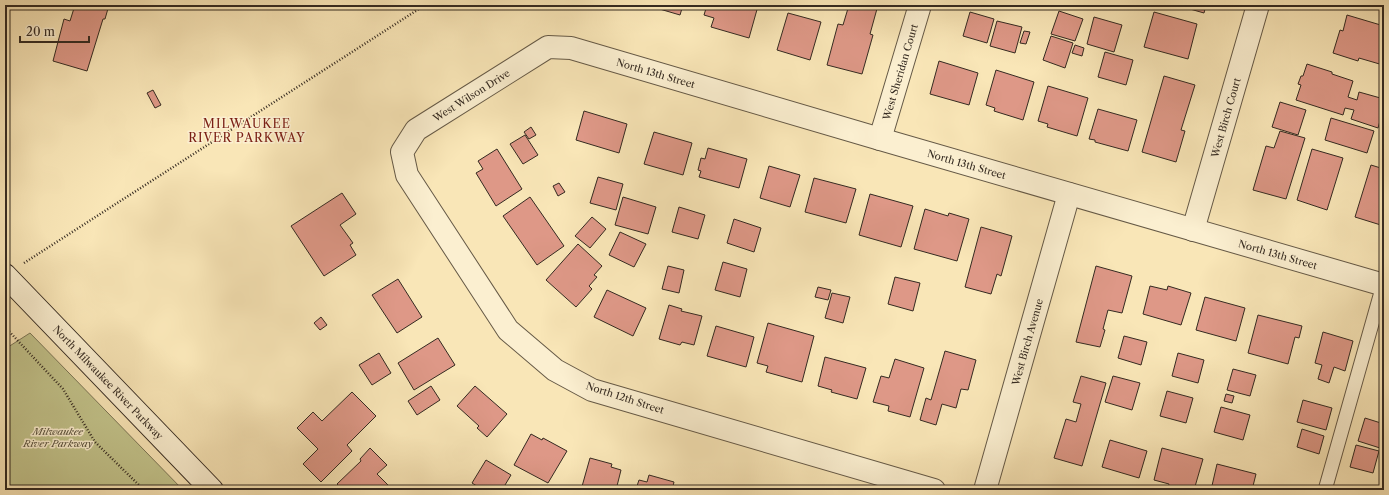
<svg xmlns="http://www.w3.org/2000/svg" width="1389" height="495" font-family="'Libre Caslon Text',serif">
<rect width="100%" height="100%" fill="#f9e6b7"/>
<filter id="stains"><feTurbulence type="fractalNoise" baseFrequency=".005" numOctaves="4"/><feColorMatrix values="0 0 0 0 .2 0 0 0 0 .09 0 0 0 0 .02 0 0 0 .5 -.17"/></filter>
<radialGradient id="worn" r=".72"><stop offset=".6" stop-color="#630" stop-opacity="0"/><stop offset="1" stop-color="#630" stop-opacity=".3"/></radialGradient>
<!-- green -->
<polygon fill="#c2c38b" stroke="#7b7656" points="30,333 183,490 5,490 5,349"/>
<!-- building -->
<g fill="#de9887" stroke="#342a21">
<polygon points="75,5 109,5 105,19 103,19 87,71 53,61 64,19 70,21"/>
<polygon points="646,5 683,5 680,15"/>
<polygon points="707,5 754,5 758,6 749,38 711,27 714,18 704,15"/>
<polygon points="849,5 878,5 870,34 873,35 862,74 827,65 838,24 843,25"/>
<polygon points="1176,5 1206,5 1204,13"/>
<polygon points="1059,11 1083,19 1075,41 1051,34"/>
<polygon points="970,12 994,19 987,43 963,36"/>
<polygon points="1154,12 1197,24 1188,59 1144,47"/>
<polygon points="788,13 821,22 810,60 777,50"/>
<polygon points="1347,15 1384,26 1383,65 1359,58 1358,61 1333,53 1340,30 1343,31"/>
<polygon points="1094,17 1122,25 1114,52 1087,44"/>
<polygon points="997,21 1022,27 1015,53 990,46"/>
<polygon points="1024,31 1030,32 1026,44 1020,43"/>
<polygon points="1051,36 1073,43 1065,68 1043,60"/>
<polygon points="1075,45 1084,48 1082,56 1072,53"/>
<polygon points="1105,52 1133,60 1126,85 1098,77"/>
<polygon points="939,61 978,73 969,105 930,94"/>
<polygon points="1307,64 1332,72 1332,74 1353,81 1348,97 1357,100 1359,92 1384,99 1384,107 1378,128 1351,119 1354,110 1345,108 1343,115 1296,100 1301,85 1298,84 1301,76 1303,76"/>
<polygon points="996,70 1034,82 1023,120 994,111 995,108 986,105"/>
<polygon points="1164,76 1195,85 1181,130 1185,131 1176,162 1142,152"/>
<polygon points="1048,86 1088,98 1077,136 1047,127 1048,124 1038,121"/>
<polygon points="153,90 161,105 155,108 147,93"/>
<polygon points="1280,102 1306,110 1298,135 1272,127"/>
<polygon points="1098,109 1137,120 1128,151 1095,142 1095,140 1089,139"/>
<polygon points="584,111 627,124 619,153 576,140"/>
<polygon points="1331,118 1374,131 1367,153 1325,140"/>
<polygon points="531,127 536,135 529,139 524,132"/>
<polygon points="1280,131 1305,138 1286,199 1253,190 1266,146 1274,148"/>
<polygon points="654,132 692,143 683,175 644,164"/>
<polygon points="525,135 538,155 523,164 510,144"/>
<polygon points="708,148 747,159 739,188 699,177 701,171 698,170 701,158 705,159"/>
<polygon points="497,149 522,189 496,206 476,173 483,169 478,161"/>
<polygon points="1312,149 1343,158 1327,210 1297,200"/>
<polygon points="1371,165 1384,169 1384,226 1355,217"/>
<polygon points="769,166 800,175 790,207 760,198"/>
<polygon points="598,177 623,184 616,210 590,203"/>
<polygon points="814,178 856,189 846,223 805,212"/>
<polygon points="559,183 565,192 558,196 553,186"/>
<polygon points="342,193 356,214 340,225 353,243 350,245 356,255 324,276 291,226"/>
<polygon points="870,194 913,206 901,247 859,235"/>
<polygon points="530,197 564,246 537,265 503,216"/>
<polygon points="623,197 656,207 648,234 615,225"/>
<polygon points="679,207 705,215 698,239 672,232"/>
<polygon points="925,209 948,216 949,213 969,219 957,261 914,249"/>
<polygon points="592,217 606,229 590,248 575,236"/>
<polygon points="734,219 761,228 754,252 727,243"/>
<polygon points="981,227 1012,236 1001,276 997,274 991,294 965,287"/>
<polygon points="620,232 646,244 634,267 609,255"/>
<polygon points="578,244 602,266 594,275 597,277 589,286 592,289 576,307 546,280"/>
<polygon points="723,262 747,269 740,297 715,290"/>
<polygon points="668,266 684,270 679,293 662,289"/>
<polygon points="1096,266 1132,276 1122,313 1108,310 1103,329 1105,330 1100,347 1076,342"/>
<polygon points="895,277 920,283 913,311 888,304"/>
<polygon points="398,279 422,317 397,333 372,295"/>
<polygon points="1150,286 1167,290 1168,286 1191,293 1181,325 1143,314"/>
<polygon points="818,287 831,290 828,300 815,297"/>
<polygon points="607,290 646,308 633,336 594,317"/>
<polygon points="832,293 850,297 843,323 825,318"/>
<polygon points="1205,297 1245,308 1236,341 1196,330"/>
<polygon points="669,305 682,309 681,311 702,316 694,345 682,342 680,345 659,339"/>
<polygon points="1258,315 1302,326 1299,338 1295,337 1288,364 1248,353"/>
<polygon points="321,317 327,325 320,330 314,323"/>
<polygon points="768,323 814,336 802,382 766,372 768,366 757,363"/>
<polygon points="716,326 754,337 746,367 707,356"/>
<polygon points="1323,332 1353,341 1345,371 1334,367 1329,383 1318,379 1322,365 1315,363"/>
<polygon points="1124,336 1147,342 1141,365 1118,358"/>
<polygon points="438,338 455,365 414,390 398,363"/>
<polygon points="945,351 976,360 968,390 961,389 956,408 942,404 936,425 920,420 926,398 931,400"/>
<polygon points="379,353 391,373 372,385 359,365"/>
<polygon points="1178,353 1204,360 1198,383 1172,376"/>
<polygon points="825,357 866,368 857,399 831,392 832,390 818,386"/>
<polygon points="895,359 924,368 910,417 888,411 889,406 873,402 881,376 889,378"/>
<polygon points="1233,369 1256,375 1250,396 1227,390"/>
<polygon points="1081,376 1106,383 1082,466 1054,458 1066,419 1076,422 1081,404 1073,402"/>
<polygon points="1113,376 1140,383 1132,410 1105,402"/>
<polygon points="431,386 440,400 417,415 408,401"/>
<polygon points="475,386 507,414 487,437 477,428 479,426 457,406"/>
<polygon points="1167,391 1193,398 1186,423 1160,416"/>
<polygon points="352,392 376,416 347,445 352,451 321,482 303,464 318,449 297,428 313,412 322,421"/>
<polygon points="1226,394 1234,396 1232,403 1224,401"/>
<polygon points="1303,400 1332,408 1326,430 1297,422"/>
<polygon points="1221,407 1250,415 1243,440 1214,432"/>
<polygon points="1365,418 1384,424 1384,435 1380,448 1358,441"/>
<polygon points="1302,429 1324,436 1319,454 1297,447"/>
<polygon points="531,434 542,440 543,438 567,451 548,483 514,465"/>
<polygon points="1110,440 1147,451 1139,478 1102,467"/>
<polygon points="1356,445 1379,451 1373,473 1350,467"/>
<polygon points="370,448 387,465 377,474 393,490 343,490 337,484 361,461 360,459"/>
<polygon points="1162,448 1203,459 1194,490 1182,488 1182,490 1168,490 1169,484 1154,480"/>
<polygon points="590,458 612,464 611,467 621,470 616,490 581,490"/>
<polygon points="486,460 511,475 502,490 483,490 472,483"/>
<polygon points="1217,464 1256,474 1252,490 1211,490"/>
<polygon points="649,475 674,482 672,490 633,490 633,488 636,489 639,480 647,482"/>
</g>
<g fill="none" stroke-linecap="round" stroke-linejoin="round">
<defs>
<polyline id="lane" points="1325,490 1383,285"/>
<g id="street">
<path id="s1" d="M880 139 920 5"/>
<path id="s2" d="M1193 230 1258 5"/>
<path id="s3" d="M934 490 592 390 555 370 508 330 407 175 402 152 416 130 548 47 571 48 880 139 1384 285"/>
<path id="s4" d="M985 490 1069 194"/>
</g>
<g id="secondary">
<path id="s5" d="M5 275 212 490"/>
</g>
</defs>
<!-- lane casing -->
<use href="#lane" stroke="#655946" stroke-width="15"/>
<!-- street casing -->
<use href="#street" stroke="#655946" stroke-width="24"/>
<!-- secondary casing -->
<use href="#secondary" stroke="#342a21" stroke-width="24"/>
<!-- path -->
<g stroke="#342a21" stroke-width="2.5" stroke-dasharray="1 2" stroke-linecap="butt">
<polyline points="24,263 425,5"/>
<polyline points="5,327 63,389 95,442 144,490"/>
</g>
<!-- lane -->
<use href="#lane" stroke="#fbefd0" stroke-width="13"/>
<!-- street -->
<use href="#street" stroke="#fbefd0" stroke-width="22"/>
<!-- secondary -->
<use href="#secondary" stroke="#fbefd0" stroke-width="22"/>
</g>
<g text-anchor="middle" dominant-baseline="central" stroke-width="3" stroke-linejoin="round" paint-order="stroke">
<!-- street labels -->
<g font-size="10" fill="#342a21" stroke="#fbefd0">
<text stroke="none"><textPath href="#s1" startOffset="70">West Sheridan Court</textPath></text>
<text stroke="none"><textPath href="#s3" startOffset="962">North 13th Street</textPath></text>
<text stroke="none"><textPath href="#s3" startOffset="760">West Wilson Drive</textPath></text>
<text stroke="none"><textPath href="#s2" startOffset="117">West Birch Court</textPath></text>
<text stroke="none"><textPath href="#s3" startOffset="1286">North 13th Street</textPath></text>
<text stroke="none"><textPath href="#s3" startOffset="1610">North 13th Street</textPath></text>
<text stroke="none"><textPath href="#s4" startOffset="154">West Birch Avenue</textPath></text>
<text stroke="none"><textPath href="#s5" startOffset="149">North Milwaukee River Parkway</textPath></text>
<text transform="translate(625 398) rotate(18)">North 12th Street</text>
</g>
<!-- park labels -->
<g font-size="10" font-style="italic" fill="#58503c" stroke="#fbefd0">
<text x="58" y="431">Milwaukee<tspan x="58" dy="12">River Parkway</tspan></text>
</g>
<!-- quarter labels -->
<g font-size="12" letter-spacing="1" fill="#7a1f14" stroke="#fbefd0">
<text x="247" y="123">MILWAUKEE<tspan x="247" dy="14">RIVER PARKWAY</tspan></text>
</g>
</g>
<!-- margin -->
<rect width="1389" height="495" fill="none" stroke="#f9e6b7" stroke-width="20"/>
<rect x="6" y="6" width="1377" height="483" fill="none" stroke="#342a21" stroke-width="2"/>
<rect x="10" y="10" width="1369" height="475" fill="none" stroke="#342a21"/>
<!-- scale -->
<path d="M20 36v6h69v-6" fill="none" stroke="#342a21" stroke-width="2"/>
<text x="26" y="36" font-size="12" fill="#342a21" stroke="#fbefd0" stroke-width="3" paint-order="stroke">20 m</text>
<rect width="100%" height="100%" filter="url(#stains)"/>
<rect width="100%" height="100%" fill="url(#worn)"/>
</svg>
